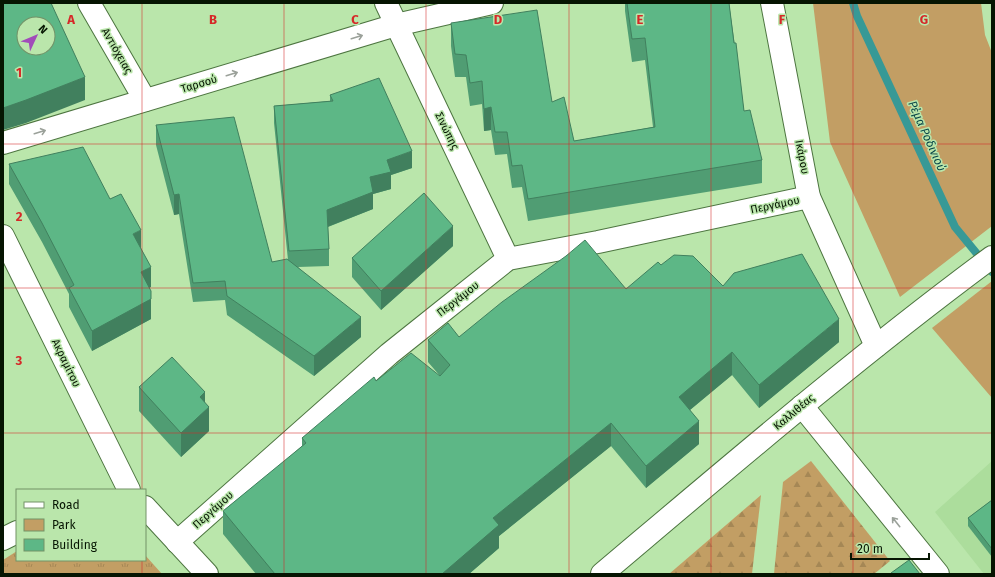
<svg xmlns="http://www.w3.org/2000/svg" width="995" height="577" font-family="'Fira Sans',sans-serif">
<defs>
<pattern id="grass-tufts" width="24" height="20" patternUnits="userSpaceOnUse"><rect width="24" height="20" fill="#c29e64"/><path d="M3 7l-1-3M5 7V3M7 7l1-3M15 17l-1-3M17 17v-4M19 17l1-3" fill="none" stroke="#a58755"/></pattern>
<pattern id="forest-firs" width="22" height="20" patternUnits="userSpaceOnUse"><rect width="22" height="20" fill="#c29e64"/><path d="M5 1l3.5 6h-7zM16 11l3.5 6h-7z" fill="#a58755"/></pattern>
</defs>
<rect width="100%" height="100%" fill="#bae6ab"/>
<!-- built -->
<polygon fill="#acdd9c" points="992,461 992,574 984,574 935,512"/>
<!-- grass -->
<polygon fill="url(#grass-tufts)" points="17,551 17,560 145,560 145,555 162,574 3,574 3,560"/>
<!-- forest -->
<g fill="url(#forest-firs)">
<polygon points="811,461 890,561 874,574 774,574 783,482"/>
<polygon points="761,495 752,574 669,574"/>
</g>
<!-- park -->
<g fill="#c29e64">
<polygon points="813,3 981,3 985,35 992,53 992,226 900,297 830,142"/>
<polygon points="992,281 992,398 932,328"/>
</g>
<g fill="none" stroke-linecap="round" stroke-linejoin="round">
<!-- stream -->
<polyline stroke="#379996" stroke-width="8" points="853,3 857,16 955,227 992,272"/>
<defs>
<g id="minor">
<polyline points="89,3 145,100"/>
<polyline points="386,3 508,259"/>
<polyline points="772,3 809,197 876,346"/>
<polyline points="3,143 396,25 492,3"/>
<polyline points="3,236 129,490"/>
<polyline points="145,507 207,574"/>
<polyline points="3,539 17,532"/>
<polyline points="177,542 389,354 508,259 598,242 809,197"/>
</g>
<g id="secondary">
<polyline points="802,406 938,574"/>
<path d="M602 574C730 466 857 357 992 257"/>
</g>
</defs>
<!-- minor casing -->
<use href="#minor" stroke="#4d7540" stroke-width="24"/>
<!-- secondary casing -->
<use href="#secondary" stroke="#4d7540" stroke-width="24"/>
<!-- minor -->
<use href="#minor" stroke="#fff" stroke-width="22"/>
<!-- secondary -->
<use href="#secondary" stroke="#fff" stroke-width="22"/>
</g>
<!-- wall -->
<g fill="#509d73">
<polygon points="625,3 729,3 744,111 762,160 762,183 528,221 522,187 512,188 507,154 495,155 491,130 484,131 482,104 470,106 466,77 455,77 451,46 451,23 552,102 574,141 653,127 645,60 632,62 625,11"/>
<polygon points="330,95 412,168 391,175 391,189 373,194 373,209 328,227 329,249 329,266 298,267 361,337 314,376 227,315 225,300 193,302 179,214 174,215 156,145 156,125 272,262 288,260 274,123 274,106 330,101"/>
<polygon points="9,164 110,199 141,248 151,287 150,287 151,319 92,351 69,307 69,294 42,242 9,184"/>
<polygon points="453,246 381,310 352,277 352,258"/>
<polygon points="661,265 723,286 839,342 759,408 732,375 690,410 699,444 646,488 611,446 499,536 499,548 469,574 256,574 223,534 223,511 302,447 302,438 376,381 440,376 428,362 428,340 459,337 626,289"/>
<polygon points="139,387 205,402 209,431 181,457 139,411"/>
<polygon points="992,490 992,500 991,498 991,491"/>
<polygon points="992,500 992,557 968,526 968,518"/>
</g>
<!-- shaded-wall -->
<g fill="#41805e">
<polygon points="85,77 85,100 26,123 3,130 3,108"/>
<polygon points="491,107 491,130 484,131 484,109"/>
<polygon points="412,151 412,168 391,175 391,189 373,194 373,209 327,227 327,210 370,177 387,160"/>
<polygon points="179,194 179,214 174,215 174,195"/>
<polygon points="453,226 453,246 381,310 381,291"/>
<polygon points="141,230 141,250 133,234"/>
<polygon points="151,267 151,287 141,292 141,272"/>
<polygon points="151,299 151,319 92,351 92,331"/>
<polygon points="361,317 361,337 314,376 314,356"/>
<polygon points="839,319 839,342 759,408 759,385"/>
<polygon points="732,352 732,375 679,419 679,397"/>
<polygon points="205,392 205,411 209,407 209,431 181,457 181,433 200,397"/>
<polygon points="699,421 699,444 646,488 646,466"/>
<polygon points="611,423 611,446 499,536 499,548 469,574 442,574 493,518"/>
</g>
<!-- building -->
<g fill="#5db786" stroke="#41805e" fill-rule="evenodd">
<path d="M3 3H51L85 77 26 100 3 108ZM24 24H48V48H24Z"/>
<polygon points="627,3 729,3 734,43 736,43 744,111 750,110 762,160 528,199 522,165 512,166 507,132 495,132 491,107 484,109 482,81 470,83 466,55 455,54 451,23 537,10 552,102 564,97 574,141 655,127 645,38 632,39"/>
<polygon points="379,78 412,151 387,160 391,172 370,177 373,192 327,210 329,249 289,251 274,106 333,101 330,95"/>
<polygon points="234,117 272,262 287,259 361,317 314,356 227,296 225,281 193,283 179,194 174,195 156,125"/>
<polygon points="83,147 110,199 121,194 141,230 133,234 151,267 141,272 151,291 151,299 92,331 69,288 74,285 42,223 9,164"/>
<polygon points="424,193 453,226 381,291 352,258"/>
<polygon points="585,240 626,289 658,262 661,265 674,255 693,256 723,286 734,273 802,254 839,319 759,385 732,352 679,397 699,421 646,466 611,423 493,518 499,525 442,574 275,574 223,511 306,443 302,438 374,377 376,381 411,353 440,376 450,365 428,340 448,323 459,337 502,302 566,256"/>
<polygon points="172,357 205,392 200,397 209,407 181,433 139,387"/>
<polygon points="992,500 992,549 968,518"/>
<polygon points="909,560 920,574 892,574 891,573"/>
</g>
<!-- one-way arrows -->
<defs><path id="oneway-shaft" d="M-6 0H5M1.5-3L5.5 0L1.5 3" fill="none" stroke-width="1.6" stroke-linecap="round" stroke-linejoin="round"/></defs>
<g stroke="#9ba19a">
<use href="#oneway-shaft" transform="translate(357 37) rotate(-17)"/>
<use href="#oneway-shaft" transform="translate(232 74) rotate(-17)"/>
<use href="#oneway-shaft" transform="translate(40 132) rotate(-17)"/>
<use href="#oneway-shaft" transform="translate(896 522) rotate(-129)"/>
</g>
<!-- grid -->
<path fill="none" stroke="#d62828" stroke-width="1" stroke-opacity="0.55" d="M142 3V490M284 3V574M426 3V574M569 3V574M711 3V574M853 3V574M3 144H992M3 288H992M3 433H992M142 560V574"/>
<g text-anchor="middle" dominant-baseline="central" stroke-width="3" stroke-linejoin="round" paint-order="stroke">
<!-- street labels -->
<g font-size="11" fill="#061502" stroke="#bae6ab">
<text transform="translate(117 51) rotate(60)">Αντιόχειας</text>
<text transform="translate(199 84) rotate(-17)">Ταρσού</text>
<text transform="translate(447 131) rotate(64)">Σινώπης</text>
<text transform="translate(802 157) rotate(79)">Ικάρου</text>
<text transform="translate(775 205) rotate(-12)">Περγάμου</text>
<text transform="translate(458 299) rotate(-38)">Περγάμου</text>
<text transform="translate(66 363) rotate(64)">Ακραμίτου</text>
<text transform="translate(794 412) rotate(-40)">Καλλιθέας</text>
<text transform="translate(213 510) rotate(-42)">Περγάμου</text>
</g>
<!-- water labels -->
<g font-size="12" font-style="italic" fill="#0a4648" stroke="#bae6ab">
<text transform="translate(927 136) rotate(66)">Ρέμα Ροδινιού</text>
</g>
</g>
<g font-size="13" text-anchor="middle" font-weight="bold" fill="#d62828" stroke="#bae6ab" stroke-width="3" stroke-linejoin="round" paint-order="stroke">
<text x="71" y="24">A</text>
<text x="213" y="24">B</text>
<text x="355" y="24">C</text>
<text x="498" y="24">D</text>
<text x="640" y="24">E</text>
<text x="782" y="24">F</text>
<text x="924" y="24">G</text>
<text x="19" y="77">1</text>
<text x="19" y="221">2</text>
<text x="19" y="365">3</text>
</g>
<!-- border -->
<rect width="995" height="577" fill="none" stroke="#061502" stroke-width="8"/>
<!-- legend -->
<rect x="16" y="489" width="130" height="72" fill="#bae6ab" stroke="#729267"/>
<rect x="24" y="502" width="20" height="6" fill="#ffffff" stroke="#729267"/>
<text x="52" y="509" font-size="12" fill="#061502">Road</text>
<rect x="24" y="519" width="20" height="12" fill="#c29e64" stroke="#729267"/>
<text x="52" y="529" font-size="12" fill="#061502">Park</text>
<rect x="24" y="539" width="20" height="12" fill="#5db786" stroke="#729267"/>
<text x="52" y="549" font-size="12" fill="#061502">Building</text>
<!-- north arrow -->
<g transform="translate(36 36) rotate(46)"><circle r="19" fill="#bae6ab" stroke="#729267"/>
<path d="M0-3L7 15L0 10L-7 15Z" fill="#a14cb9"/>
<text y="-6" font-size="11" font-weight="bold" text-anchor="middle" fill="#061502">N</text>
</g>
<!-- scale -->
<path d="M851 553v6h78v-6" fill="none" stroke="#061502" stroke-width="2"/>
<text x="857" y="553" font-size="12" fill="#061502" stroke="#bae6ab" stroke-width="3" paint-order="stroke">20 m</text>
</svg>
